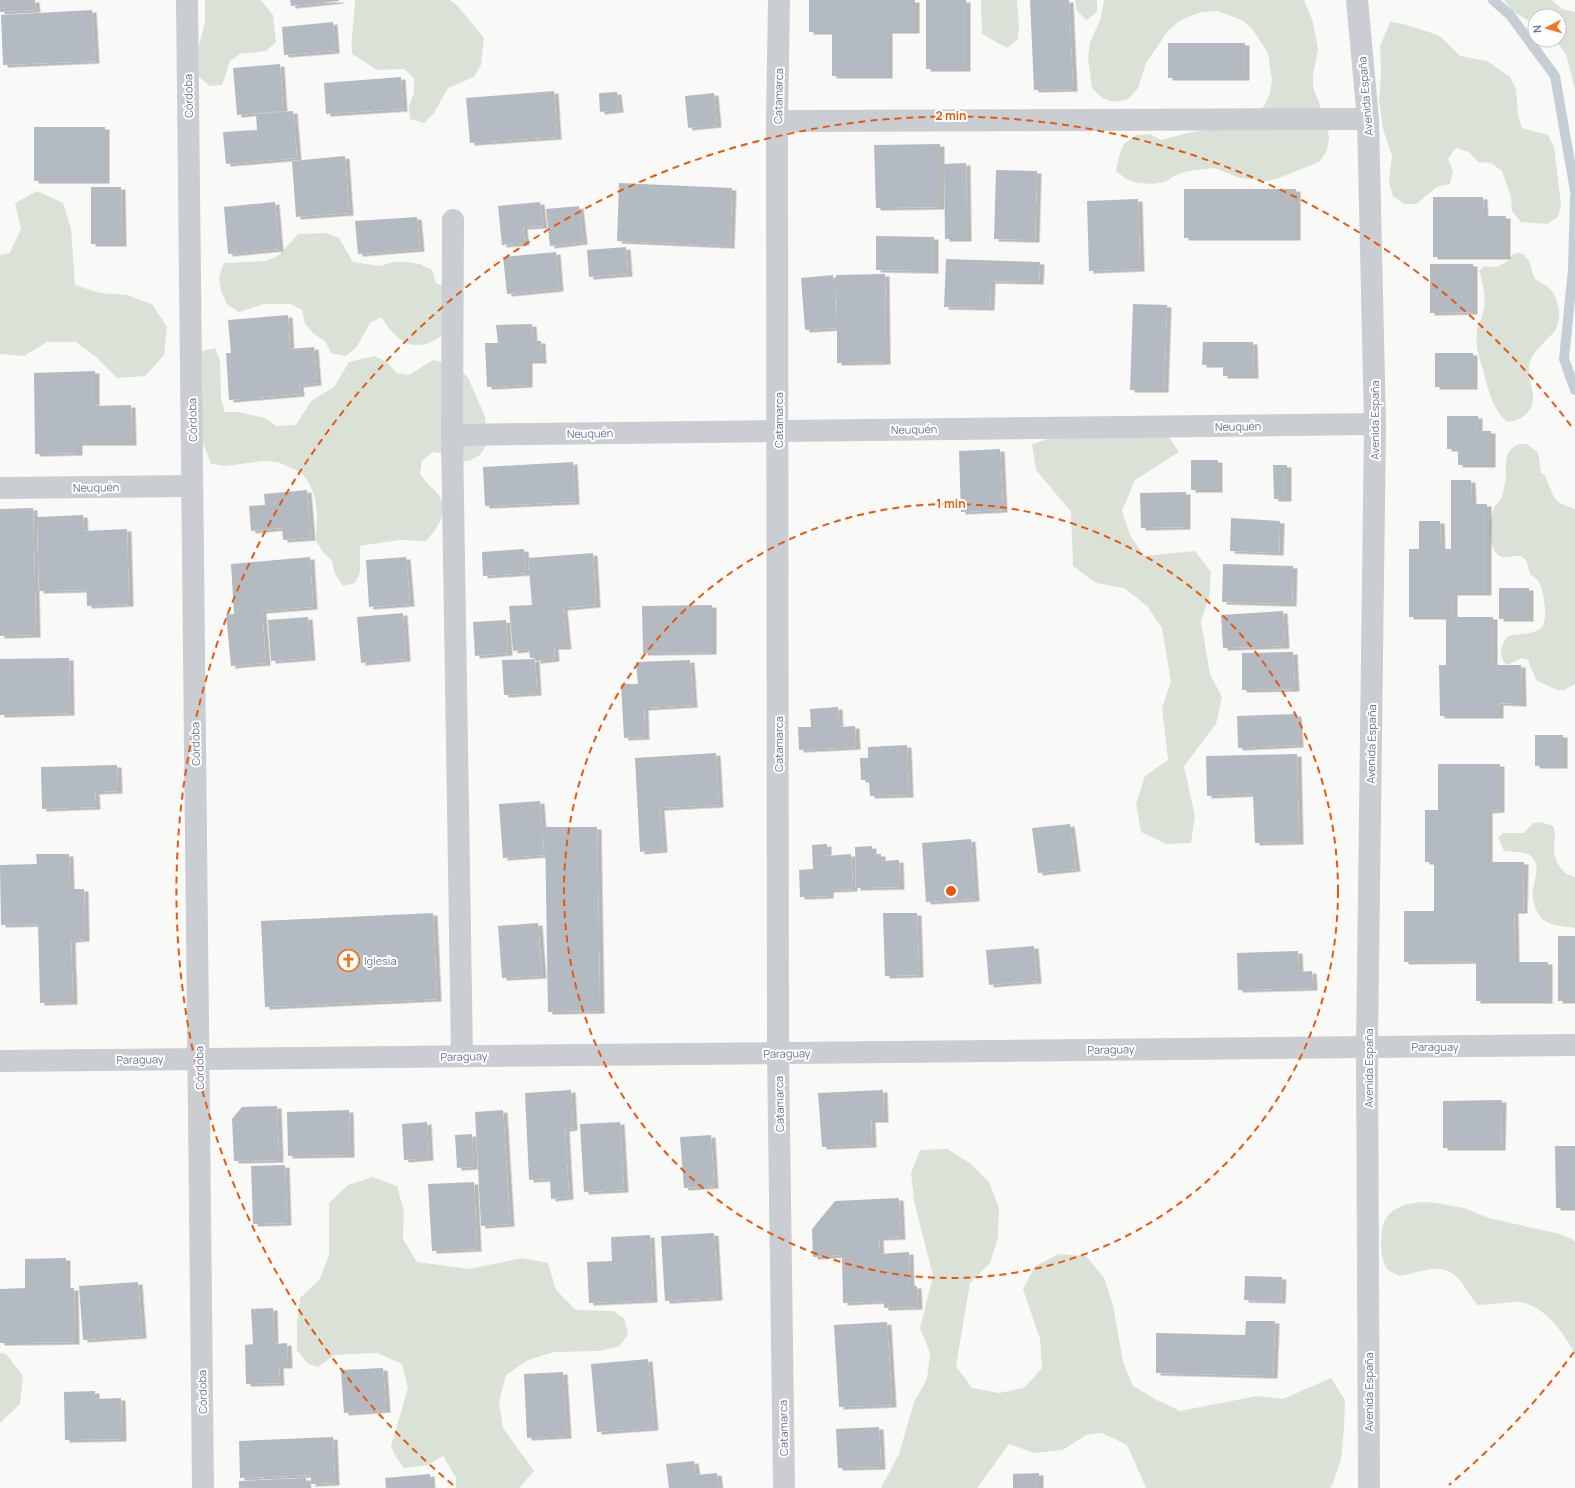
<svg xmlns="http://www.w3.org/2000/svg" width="1575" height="1488" font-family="Manrope,sans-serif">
<defs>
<filter id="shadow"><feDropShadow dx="4.5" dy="2.5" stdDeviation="0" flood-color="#0004"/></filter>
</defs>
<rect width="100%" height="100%" fill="#f9faf7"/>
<!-- green -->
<g fill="#dae2d8">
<polygon points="205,0 261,0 273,15 276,42 266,51 240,54 230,61 222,85 210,86 199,77 198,49 205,22"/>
<path d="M355 0H449L456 4 484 38 481 65 474 77 448 88 434 113 424 123 410 119 409 106 414 93V78L404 69 377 70 352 54C350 36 355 18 355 0Z"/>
<polygon points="981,0 1017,0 1019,26 1018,39 1007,48 982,34"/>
<polygon points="1075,0 1097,0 1097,12 1086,20 1077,11"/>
<polygon points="1104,0 1304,0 1313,22 1318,49 1313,75 1313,87 1327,124 1329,138 1327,151 1319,162 1279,178 1267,181 1240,178 1215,168 1188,171 1176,175 1165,182 1152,184 1138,183 1126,179 1116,171 1119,156 1124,144 1136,135 1150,134 1161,140 1188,133 1242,123 1254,116 1264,106 1270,94 1272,80 1268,53 1253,30 1242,20 1217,11 1202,12 1190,16 1178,22 1168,31 1146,63 1138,88 1128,99 1115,102 1102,98 1092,88 1088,58 1090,43 1101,17"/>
<polygon points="1504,0 1552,0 1562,9 1575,12 1575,89 1566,54 1555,40 1559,40 1559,16 1535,16 1535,24 1513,12"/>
<polygon points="1390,22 1404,24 1435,34 1441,37 1460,56 1487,61 1510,77 1516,89 1518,115 1522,128 1548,135 1554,147 1561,204 1558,217 1547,224 1521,222 1512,211 1511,197 1502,171 1491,163 1478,162 1469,152 1456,148 1448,159 1453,171 1450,184 1437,187 1416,204 1404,204 1393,196 1389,183 1392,156 1383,129 1379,100 1381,73 1380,46"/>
<polygon points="37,191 63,203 71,228 75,285 100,293 127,295 152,304 167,327 164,355 145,376 117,378 97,358 76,342 47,342 24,356 0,354 0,255 10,253 21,229 15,203"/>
<path d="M326 233 339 238 353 262 380 266 393 262H407L420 264 432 270 436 283 449 289 457 324C440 338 421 355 399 338 392 333 386 324 381 317L370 323 356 348 346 356 331 353 325 341 314 334 305 324 302 310 291 304H264L239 312 227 304 221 291 219 277 224 263 266 261 279 255 298 234Z"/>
<path d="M1519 253C1531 256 1530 268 1535 279 1539 282 1545 284 1550 289 1559 298 1562 317 1556 329 1554 333 1549 337 1546 340 1539 349 1534 350 1530 362 1524 382 1544 399 1524 416 1518 420 1514 421 1507 422 1492 408 1488 389 1483 370 1479 357 1475 345 1477 331 1477 326 1481 321 1482 316 1487 301 1484 286 1479 271L1484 266 1497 267 1509 260 1513 254Z"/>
<path d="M215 348 220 360 221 399 225 412H238L265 418 276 426 296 425 311 401 334 387 349 362 375 356 387 362 397 373 409 375 433 360 447 363 459 368 468 378 485 416 487 444 480 455 469 461 456 462 446 454 433 452 422 461 420 474C423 477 425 481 428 484 430 487 435 489 437 493 451 509 438 528 426 541L399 540 360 546V572L355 583 343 586 335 574 332 561 323 552 316 541 317 513 315 498 310 485 302 473 278 462 264 461 225 466 211 464 201 438 200 366 202 351Z"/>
<polygon points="1165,431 1179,452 1135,480 1122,511 1130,535 1144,556 1195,551 1211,572 1209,598 1201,621 1210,674 1222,697 1216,724 1184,766 1195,816 1191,843 1166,844 1141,832 1136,804 1145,776 1168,760 1162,708 1171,682 1162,628 1147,606 1124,588 1096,583 1073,566 1071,512 1036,470 1032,444 1057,436"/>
<path d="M1519 444H1526L1538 452 1541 473 1544 474 1555 499 1560 503 1575 509V684L1564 690H1557L1536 680 1528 660 1522 658 1507 665 1504 663C1499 653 1501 646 1507 637 1517 632 1529 636 1540 629 1549 623 1544 594 1540 584 1538 579 1534 577 1530 574L1526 560 1521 556C1515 555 1508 558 1502 557 1487 553 1488 517 1495 506 1498 502 1502 499 1503 493 1504 487 1506 478 1506 472 1506 459 1506 449 1519 444Z"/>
<path d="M1541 822 1553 826C1557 834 1554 839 1554 848 1554 860 1562 875 1575 877V928C1565 926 1554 927 1545 921 1536 915 1531 899 1533 888 1535 877 1541 866 1531 856 1525 851 1511 852 1504 851L1498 838 1503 833H1524L1533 823Z"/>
<polygon points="947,1149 970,1163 989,1182 999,1208 998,1237 990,1263 970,1283 956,1366 972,1388 999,1393 1024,1388 1042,1368 1040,1339 1023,1289 1035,1266 1059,1254 1086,1256 1104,1278 1113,1305 1123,1362 1133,1386 1157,1400 1180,1411 1257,1396 1283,1399 1331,1378 1345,1400 1344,1430 1341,1459 1333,1484 1330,1488 1146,1488 1127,1445 1102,1433 1086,1435 1063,1450 1035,1453 1009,1444 977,1488 881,1488 899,1454 914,1402 927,1379 930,1353 920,1328 933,1276 914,1201 911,1173 920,1150"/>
<polygon points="373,1177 397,1186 404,1211 403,1239 417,1262 470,1269 522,1258 548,1263 556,1290 576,1310 613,1311 624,1318 628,1334 620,1346 599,1351 554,1352 528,1360 506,1375 499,1402 503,1428 534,1471 519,1488 456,1488 456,1478 443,1456 428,1465 404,1468 396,1457 391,1446 408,1388 402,1364 377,1353 353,1354 335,1355 318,1367 308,1364 297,1350 297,1325 300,1298 320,1279 329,1255 329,1203 348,1185"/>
<path d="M1423 1202 1436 1203 1464 1208 1489 1218 1560 1234 1572 1239 1575 1242V1354C1564 1333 1542 1303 1518 1302 1505 1302 1491 1305 1478 1305 1471 1298 1467 1290 1462 1283 1444 1258 1423 1273 1399 1276 1396 1274 1391 1272 1388 1270 1379 1261 1379 1227 1387 1217 1389 1214 1393 1210 1396 1209 1404 1204 1414 1203 1423 1202Z"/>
<polygon points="0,1353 6,1354 23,1376 20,1404 0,1423"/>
</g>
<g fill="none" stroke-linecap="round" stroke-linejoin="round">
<!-- stream -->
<g stroke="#c6ced5" stroke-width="10">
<polyline points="1493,0 1510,15 1555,76 1575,191"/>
<polyline points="1575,197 1573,269 1564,359 1575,390"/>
</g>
</g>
<!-- building -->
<g fill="#b4bac2" filter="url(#shadow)">
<polygon points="0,0 35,0 36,10 0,12"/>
<polygon points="290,0 339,0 339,1 291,6"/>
<polygon points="809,0 915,0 915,31 888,31 888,76 832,76 832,32 809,32"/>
<rect x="926" y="0" width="40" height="69"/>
<polygon points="1030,0 1069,0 1073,89 1034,90"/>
<polygon points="92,10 95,61 3,65 1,15"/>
<polygon points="333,22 335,51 284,55 282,27"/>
<rect x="1168" y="43" width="77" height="35"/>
<polygon points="280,64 283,111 237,115 233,68"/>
<polygon points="401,77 403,109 326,114 324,83"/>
<polygon points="554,91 557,137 470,143 466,98"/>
<polygon points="617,92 619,110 600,112 599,93"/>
<polygon points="714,93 717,125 688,128 685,96"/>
<polygon points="293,111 297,158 226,164 223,132 257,130 256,114"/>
<rect x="34" y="127" width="71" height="54"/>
<polygon points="940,144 940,207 876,208 874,145"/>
<polygon points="345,156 349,213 296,217 292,161"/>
<polygon points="966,163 967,239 945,239 944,164"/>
<polygon points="996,170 1037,171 1035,240 994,239"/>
<polygon points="619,183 732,188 730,246 617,241"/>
<polygon points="91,187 121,187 122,244 91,244"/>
<rect x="1184" y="189" width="112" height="49"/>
<polygon points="1433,197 1483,197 1484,216 1506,216 1506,257 1433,257"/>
<polygon points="1138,199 1140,269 1089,271 1087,201"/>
<polygon points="275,202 279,249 228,254 224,207"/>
<polygon points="540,202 543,226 523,227 525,243 502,245 498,206"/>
<polygon points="579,206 583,242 550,246 546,209"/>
<polygon points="417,217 420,249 358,254 355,221"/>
<polygon points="876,236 934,237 934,271 876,270"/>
<polygon points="626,247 628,274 589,277 587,250"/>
<polygon points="556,252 559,289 507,294 503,257"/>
<polygon points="946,259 1040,262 1039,282 991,281 990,308 944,307"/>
<polygon points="1430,264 1473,264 1473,312 1430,313"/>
<polygon points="885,274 886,362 837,363 837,328 805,330 801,278 833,275 837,322 836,275"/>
<polygon points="1133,304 1167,305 1164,390 1130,390"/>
<polygon points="288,315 290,349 314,347 317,383 299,385 300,394 229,400 226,353 231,353 228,320"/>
<polygon points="532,324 533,341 541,341 542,361 528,361 528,385 487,387 485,343 498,343 496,325"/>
<polygon points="1203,342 1253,342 1254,376 1223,376 1223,365 1202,365"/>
<rect x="1435" y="353" width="38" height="34"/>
<polygon points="95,371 95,406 131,405 132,443 78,443 78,453 35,454 34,373"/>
<polygon points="1447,416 1478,416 1478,431 1491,431 1491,465 1458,465 1458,449 1447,449"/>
<polygon points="1000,449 1003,510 961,512 959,451"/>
<rect x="1191" y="460" width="27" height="30"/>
<polygon points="573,462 575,502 485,506 483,467"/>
<polygon points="1273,465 1287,465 1287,499 1274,499"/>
<polygon points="1451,480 1471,480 1472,504 1487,504 1487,593 1453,593 1453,617 1493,617 1493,665 1521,665 1522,704 1499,703 1499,716 1440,716 1439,665 1446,665 1446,617 1409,617 1409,549 1419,549 1419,521 1440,521 1441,549 1451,549"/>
<polygon points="307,490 311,538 283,540 282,528 251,531 249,506 265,505 264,494"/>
<polygon points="1186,492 1186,527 1141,528 1140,493"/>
<polygon points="33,508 36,635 0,636 0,509"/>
<polygon points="83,515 84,531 127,529 129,604 87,606 86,573 86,590 39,591 37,517"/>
<polygon points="1231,518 1280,521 1279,553 1230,551"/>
<polygon points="524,549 526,573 483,576 482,552"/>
<polygon points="593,553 596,605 563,608 567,647 554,647 555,659 536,661 536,658 530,658 529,649 513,651 509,606 532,605 528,558"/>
<polygon points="310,557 313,607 262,611 266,663 231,666 226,614 234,614 231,564"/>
<polygon points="406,557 410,604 369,607 366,560"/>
<polygon points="1223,564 1293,566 1292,604 1222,602"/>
<rect x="1499" y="588" width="30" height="31"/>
<polygon points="712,605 712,652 643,653 642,606"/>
<polygon points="1283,611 1285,646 1223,648 1221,615"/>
<polygon points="403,613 406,659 361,663 357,617"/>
<polygon points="308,617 311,658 271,661 268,620"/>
<polygon points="506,620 508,653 475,656 473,622"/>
<polygon points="1293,652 1295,689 1242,690 1242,653"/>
<polygon points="69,658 70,713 0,715 0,659"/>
<polygon points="535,659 537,693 504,695 502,660"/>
<polygon points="690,660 693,705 644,708 645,737 624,738 621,684 638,684 636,662"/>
<polygon points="838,707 839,727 855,726 856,747 799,750 798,727 811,727 810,709"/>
<polygon points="1297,714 1299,745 1238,748 1237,716"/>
<rect x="1535" y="735" width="28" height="31"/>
<polygon points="907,745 909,795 870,796 869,780 861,780 860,758 868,758 868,747"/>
<polygon points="716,753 719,805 660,808 663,850 640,852 635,758"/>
<polygon points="1297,754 1299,842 1255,843 1253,794 1207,796 1206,756"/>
<polygon points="1438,764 1500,764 1500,810 1488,811 1488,862 1524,862 1523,911 1514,911 1515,962 1548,962 1548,1001 1476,1001 1476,961 1404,962 1404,911 1434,911 1434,862 1425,862 1425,810 1438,810"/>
<polygon points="117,765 118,791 95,792 96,807 42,809 41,767"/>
<polygon points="540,801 544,855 503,858 499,804"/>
<polygon points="1070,824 1076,869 1038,873 1032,828"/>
<polygon points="545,827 597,827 600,1011 548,1012"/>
<polygon points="971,839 975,899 926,902 922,843"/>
<polygon points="827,844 827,856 851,854 853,889 829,890 829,896 800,897 799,870 813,869 812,845"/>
<polygon points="872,846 872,854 881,854 881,861 899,860 900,887 856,888 855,847"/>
<polygon points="36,854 69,854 70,889 84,889 85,939 71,940 73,1002 40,1003 38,924 1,925 0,865 37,864"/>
<polygon points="433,913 437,999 265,1007 261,921"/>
<polygon points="883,913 917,913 919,975 885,976"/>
<polygon points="538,923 542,976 502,978 498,926"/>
<rect x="1558" y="936" width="17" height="65"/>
<polygon points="1034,946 1037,981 989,985 986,950"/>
<polygon points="1298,951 1299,972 1312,971 1313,988 1238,990 1237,953"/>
<polygon points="571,1090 573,1128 565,1129 569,1197 551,1199 550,1179 529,1180 525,1093"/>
<polygon points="883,1090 884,1120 871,1120 872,1145 822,1147 818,1093"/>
<polygon points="1502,1100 1501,1148 1443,1148 1443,1101"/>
<polygon points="277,1106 279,1160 234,1161 232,1119 242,1107"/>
<polygon points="349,1110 350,1155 288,1156 287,1112"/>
<polygon points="503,1110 510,1224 481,1226 475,1112"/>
<polygon points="427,1122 429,1158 404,1160 402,1124"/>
<polygon points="620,1122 624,1190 584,1192 580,1124"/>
<polygon points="472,1134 474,1167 457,1168 455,1135"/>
<polygon points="711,1135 714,1186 684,1188 680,1137"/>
<polygon points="1555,1146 1575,1146 1575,1208 1556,1208"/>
<polygon points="285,1165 287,1223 253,1224 251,1166"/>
<polygon points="474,1182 477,1249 432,1251 428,1184"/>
<polygon points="899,1198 901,1237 879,1238 880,1254 909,1252 910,1286 917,1286 918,1307 884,1308 884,1301 843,1303 842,1255 813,1257 812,1229 835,1201"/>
<polygon points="714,1233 718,1298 665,1301 661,1236"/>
<polygon points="650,1235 653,1300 589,1303 587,1262 612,1261 611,1237"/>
<polygon points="66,1258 66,1288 74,1288 75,1342 0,1343 0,1289 25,1288 25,1259"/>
<polygon points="1245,1276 1282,1277 1281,1301 1244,1300"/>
<polygon points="138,1282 142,1336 83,1340 79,1286"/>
<polygon points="273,1308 274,1344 287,1343 288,1366 279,1366 280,1383 246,1384 245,1345 253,1344 251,1309"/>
<polygon points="1246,1321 1275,1321 1273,1376 1156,1373 1156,1333 1245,1335"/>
<polygon points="887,1322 892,1405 839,1407 834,1325"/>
<polygon points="648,1359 654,1428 597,1432 591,1364"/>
<polygon points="383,1368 386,1410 344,1413 341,1370"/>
<polygon points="563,1372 567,1436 527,1438 524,1374"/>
<polygon points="95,1391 95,1399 121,1398 122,1439 65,1440 64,1392"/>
<polygon points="879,1427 881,1467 838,1468 836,1429"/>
<polygon points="333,1437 335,1483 311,1484 311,1475 240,1478 239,1441"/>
<polygon points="694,1461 696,1475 717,1473 719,1488 669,1488 666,1464"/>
<polygon points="1039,1473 1039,1488 1013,1488 1013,1474"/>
<polygon points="430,1474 431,1488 386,1488 385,1478"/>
<polygon points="306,1478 307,1488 239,1488 239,1481"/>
</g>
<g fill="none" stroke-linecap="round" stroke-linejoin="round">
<!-- minor -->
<g stroke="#cacdd1" stroke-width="22">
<polyline points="187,0 203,1488"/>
<polyline points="779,0 777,121 778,1053 784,1488"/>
<polyline points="777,121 1368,119"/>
<polyline points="453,220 452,435 462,1056"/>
<polyline points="452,435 1375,424"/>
<polyline points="0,488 192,486"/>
<polyline points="0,1061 1575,1045"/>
</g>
<!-- tertiary -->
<polyline stroke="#cacdd1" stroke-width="22" points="1357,0 1368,119 1375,424 1367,1047 1369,1488"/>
</g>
<!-- distance rings -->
<g fill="none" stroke="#e8590c" stroke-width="2" stroke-dasharray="7 5">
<circle cx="951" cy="891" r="387"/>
<path d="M1574 1352A775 775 0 0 1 1449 1485M453 1485A775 775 0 1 1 1574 430"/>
</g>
<!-- icons -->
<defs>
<symbol id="church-ring" viewBox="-11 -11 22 22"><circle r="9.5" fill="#fff" stroke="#f07621" stroke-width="1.5"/><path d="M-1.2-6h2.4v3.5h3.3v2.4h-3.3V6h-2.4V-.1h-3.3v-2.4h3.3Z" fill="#f07621"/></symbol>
</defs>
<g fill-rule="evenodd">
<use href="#church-ring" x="336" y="948" width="25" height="25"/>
</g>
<g text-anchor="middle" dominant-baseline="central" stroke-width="4" stroke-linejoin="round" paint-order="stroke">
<!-- street labels -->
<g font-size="11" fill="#67748b" stroke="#fff">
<text transform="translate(188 96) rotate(-91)">Córdoba</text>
<text transform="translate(778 96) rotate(-89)">Catamarca</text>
<text transform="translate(1365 96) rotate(-95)">Avenida España</text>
<text transform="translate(192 420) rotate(-91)">Córdoba</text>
<text transform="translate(778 420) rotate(-90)">Catamarca</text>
<text transform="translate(1374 420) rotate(-90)">Avenida España</text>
<text transform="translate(1238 426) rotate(-1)">Neuquén</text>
<text transform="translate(914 429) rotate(-1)">Neuquén</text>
<text transform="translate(590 433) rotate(-1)">Neuquén</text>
<text transform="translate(96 487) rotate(-1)">Neuquén</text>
<text transform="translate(195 744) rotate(-91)">Córdoba</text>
<text transform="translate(778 744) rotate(-90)">Catamarca</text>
<text transform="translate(1371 744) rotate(-89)">Avenida España</text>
<text x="1435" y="1046">Paraguay</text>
<text transform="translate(1111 1049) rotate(-1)">Paraguay</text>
<text transform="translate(787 1053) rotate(-1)">Paraguay</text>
<text transform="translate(464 1056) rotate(-1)">Paraguay</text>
<text transform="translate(140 1059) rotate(-1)">Paraguay</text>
<text transform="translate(199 1068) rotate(-91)">Córdoba</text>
<text transform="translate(1368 1068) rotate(-90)">Avenida España</text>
<text transform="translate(779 1104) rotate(-91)">Catamarca</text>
<text transform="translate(202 1392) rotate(-91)">Córdoba</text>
<text transform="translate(1368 1392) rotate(-90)">Avenida España</text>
<text transform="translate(783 1428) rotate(-91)">Catamarca</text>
</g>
<!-- poi labels -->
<g font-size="11" fill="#67748b" stroke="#fff" text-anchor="start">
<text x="364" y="960">Iglesia</text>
</g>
</g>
<circle cx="951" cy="891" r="6" fill="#e8590c" stroke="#fff" stroke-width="2"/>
<g font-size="12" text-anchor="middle" font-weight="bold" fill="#e8590c" stroke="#fff" stroke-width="4" stroke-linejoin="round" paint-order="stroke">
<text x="951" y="120">2 min</text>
<text x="951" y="508">1 min</text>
</g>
<!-- north arrow -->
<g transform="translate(1547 28) rotate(264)"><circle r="19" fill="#ffffff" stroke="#c2c7d1"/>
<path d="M0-3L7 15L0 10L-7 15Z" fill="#f07621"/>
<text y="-6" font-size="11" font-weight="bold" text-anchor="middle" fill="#67748b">N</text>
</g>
</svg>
